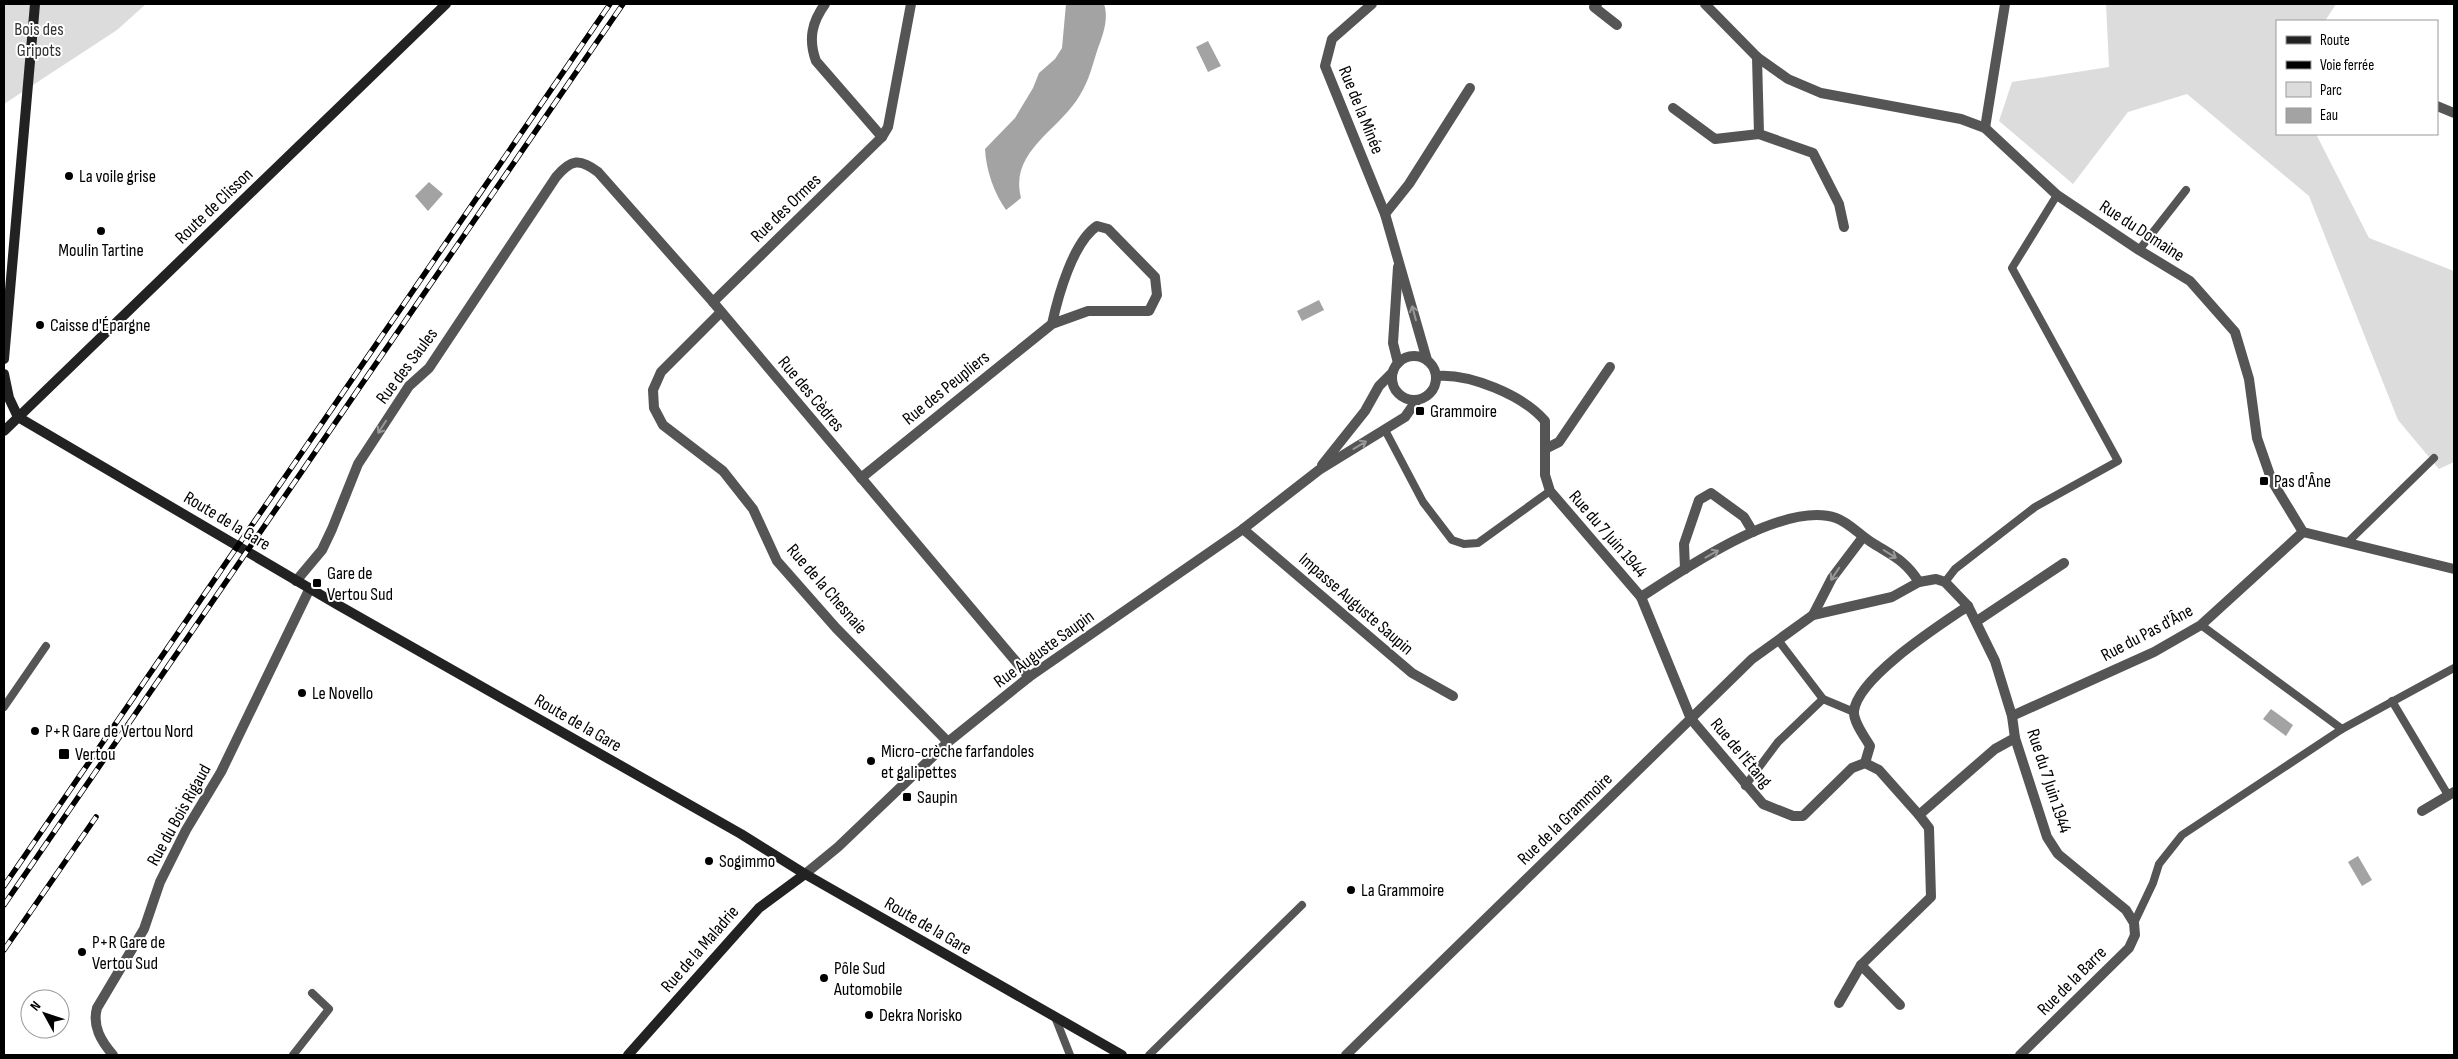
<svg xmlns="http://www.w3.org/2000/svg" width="2458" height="1059" font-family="'Sofia Sans Condensed',sans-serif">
<rect width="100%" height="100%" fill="#fff"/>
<!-- green -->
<g fill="#dcdcdc">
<polygon points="4,4 146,4 117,30 4,104"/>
<polygon points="2106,4 2336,4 2325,21 2277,21 2277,134 2316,134 2369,238 2454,271 2454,462 2439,469 2398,420 2309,196 2187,94 2128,112 2073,184 1999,121 2012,82 2109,67"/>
</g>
<!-- water -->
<g fill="#a3a3a3">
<path d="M1066 4H1104C1109 18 1103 35 1098 48 1093 63 1089 81 1080 95 1059 131 1009 151 1021 198L1006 210C994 193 986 170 985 149L1015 118 1033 88 1039 73 1055 59 1062 48Z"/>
<polygon points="1208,41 1221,66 1208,72 1196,47"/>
<polygon points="429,182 443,194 428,211 415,196"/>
<polygon points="1319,300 1324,310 1302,321 1297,311"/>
<polygon points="2271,709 2293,725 2286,736 2263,719"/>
<polygon points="2358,856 2372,880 2362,886 2348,862"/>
</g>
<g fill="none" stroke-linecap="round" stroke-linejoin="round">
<!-- lane -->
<g stroke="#555" stroke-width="8">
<polyline points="2139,250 2186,190"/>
<polyline points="1385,430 1423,502 1452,540 1464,544 1478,543 1550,491"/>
<polyline points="2348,542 2434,458"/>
<polyline points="1945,582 1955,569 2035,507 2118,461 2012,268 2057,195"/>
<polyline points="2201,625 2342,729"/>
<polyline points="1778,640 1823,699 1854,712"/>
<polyline points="2392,701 2448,795"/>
<polyline points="4,707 46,646"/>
<polyline points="1745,786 1778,742 1823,699"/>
<polyline points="2134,923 2153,883 2159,864 2182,835 2342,729 2454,668"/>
<polyline points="1055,1017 1070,1055"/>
<polyline points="293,1055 329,1009 312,993"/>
<polyline points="1149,1055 1302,905"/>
</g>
<!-- street -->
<g stroke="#555" stroke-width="10">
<path d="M825 4C812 22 808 39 816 61L882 137"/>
<polyline points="1372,4 1332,39 1325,66 1385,214 1427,360"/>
<polyline points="1597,4 1594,7 1617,25"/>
<polyline points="1705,4 1757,57 1788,79 1821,93 1961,119 1985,128 2057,195 2139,250 2190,281 2235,332 2249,379 2257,438 2272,481 2303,532 2454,569"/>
<polyline points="1757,57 1759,134"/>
<polyline points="2437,106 2454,113"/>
<polyline points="1673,108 1715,139 1759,134 1813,153 1839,204 1844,227"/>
<polyline points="1985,128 2005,4"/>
<polyline points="1385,214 1409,184 1470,88"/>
<polyline points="713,302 882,137 888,127 911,4"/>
<polyline points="721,312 661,372 653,390 654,408 663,425 723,471 753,509 777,561 836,628 948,742"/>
<circle cx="1414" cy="378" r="22"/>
<polyline points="1398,363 1393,343 1398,267"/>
<path d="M1436 376C1469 373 1523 395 1545 421V475L1550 491 1641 597 1691 719 1763 804 1793 816H1803L1852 768 1865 763 1879 770 1919 815 1995 749 2015 738"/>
<polyline points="1545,449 1559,442 1610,367"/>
<polyline points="1322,465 1365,411 1379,386 1392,373"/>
<path d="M861 478 1052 324 1088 311H1149L1157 295 1155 277 1108 229 1097 226C1073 242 1058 296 1052 324"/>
<polyline points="1243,529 1412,673 1453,696"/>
<polyline points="1685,569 1684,544 1699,500 1711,493 1744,517 1753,532"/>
<path d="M296 581 322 550 332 529 358 464 409 386 429 368 556 177C571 159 580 158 598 172L713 302 1029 677"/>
<path d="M1641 597C1684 569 1784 500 1836 518 1848 522 1860 535 1871 542 1893 556 1905 560 1919 582"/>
<polyline points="1813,615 1832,578 1863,537"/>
<polyline points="1977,621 2064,563"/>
<polyline points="2012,716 2154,652 2201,625 2303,532"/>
<path d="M1865 763 1870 746C1865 737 1853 722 1854 711 1858 677 1940 625 1968 606"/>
<polyline points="2422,811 2454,792"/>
<polyline points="805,874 838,847 948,742 1029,677 1243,529 1319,470 1405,417 1417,400"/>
<polyline points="1861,965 1900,1005"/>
<polyline points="1839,1003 1861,965 1931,897 1929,828 1919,815"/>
<path d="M113 1055C101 1041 92 1026 97 1008L144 929 160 882 186 830 221 772 310 588"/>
<polyline points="1346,1055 1752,659 1813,615 1892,597 1919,582 1936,579 1945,582 1968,606 1995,661 2012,716 2015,738 2047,837 2058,854 2126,910 2134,923 2135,935 2129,948 2020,1055"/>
</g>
<!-- secondary -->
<g stroke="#222" stroke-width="10">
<polyline points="4,359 35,4"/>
<polyline points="4,374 9,398 18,417"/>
<polyline points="18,417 338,605 741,834 805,874 1122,1055"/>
<polyline points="4,431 446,4"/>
<polyline points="628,1055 759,908 805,874"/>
</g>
<defs>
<g id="rail">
<polyline points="4,886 610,4"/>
<polyline points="4,905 623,4"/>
<polyline points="4,950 96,817"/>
</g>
</defs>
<!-- rail casing -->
<use href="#rail" stroke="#000" stroke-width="5.5"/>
<!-- rail -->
<use href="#rail" stroke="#fff" stroke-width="4" stroke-dasharray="11" stroke-linecap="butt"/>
</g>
<!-- one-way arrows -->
<defs><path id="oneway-shaft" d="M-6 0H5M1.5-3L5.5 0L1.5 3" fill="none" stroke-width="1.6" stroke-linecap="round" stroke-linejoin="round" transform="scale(1.25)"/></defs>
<g stroke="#999">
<use href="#oneway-shaft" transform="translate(1414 313) rotate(-105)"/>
<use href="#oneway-shaft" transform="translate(382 427) rotate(123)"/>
<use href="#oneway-shaft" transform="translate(1360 445) rotate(-31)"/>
<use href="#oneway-shaft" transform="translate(1712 554) rotate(-29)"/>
<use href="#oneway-shaft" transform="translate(1890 554) rotate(32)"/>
<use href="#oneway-shaft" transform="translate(1835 574) rotate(124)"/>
</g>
<!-- markers -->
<g fill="#000" stroke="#fff" stroke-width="2">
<circle cx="69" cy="176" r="5"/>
<circle cx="101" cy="231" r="5"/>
<circle cx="40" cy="325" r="5"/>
<rect x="1415" y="406" width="10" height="10" rx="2.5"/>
<rect x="2259" y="476" width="10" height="10" rx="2.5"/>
<rect x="312" y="578" width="10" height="10" rx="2.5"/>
<circle cx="302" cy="693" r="5"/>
<circle cx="35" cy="731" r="5"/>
<rect x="58" y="748" width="12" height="12" rx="2.5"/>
<circle cx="871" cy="761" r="5"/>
<rect x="902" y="792" width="10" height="10" rx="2.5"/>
<circle cx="709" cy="861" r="5"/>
<circle cx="1351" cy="890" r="5"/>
<circle cx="82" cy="952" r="5"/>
<circle cx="824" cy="978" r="5"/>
<circle cx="869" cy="1015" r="5"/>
</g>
<g text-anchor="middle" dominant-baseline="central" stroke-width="4" stroke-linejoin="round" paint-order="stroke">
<!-- park labels -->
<g font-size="18" fill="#333" stroke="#fff">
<text x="39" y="29">Bois des<tspan x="39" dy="21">Gripots</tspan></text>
</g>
<!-- street labels -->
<g font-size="18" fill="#000" stroke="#fff">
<text transform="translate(1361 110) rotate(68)">Rue de la Minée</text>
<text transform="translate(214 206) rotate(-44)">Route de Clisson</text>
<text transform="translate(786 208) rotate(-44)">Rue des Ormes</text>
<text transform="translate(2142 231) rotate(33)">Rue du Domaine</text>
<text transform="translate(407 366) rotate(-53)">Rue des Saules</text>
<text transform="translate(946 388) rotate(-39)">Rue des Peupliers</text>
<text transform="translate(811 394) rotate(50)">Rue des Cèdres</text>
<text transform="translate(227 521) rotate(31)">Route de la Gare</text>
<text transform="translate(1608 534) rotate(49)">Rue du 7 Juin 1944</text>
<text transform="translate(827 589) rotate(49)">Rue de la Chesnaie</text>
<text transform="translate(1356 604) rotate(41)">Impasse Auguste Saupin</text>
<text transform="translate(2147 633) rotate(-28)">Rue du Pas d'Âne</text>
<text transform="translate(1044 649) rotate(-36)">Rue Auguste Saupin</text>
<text transform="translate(578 723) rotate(30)">Route de la Gare</text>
<text transform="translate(1741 753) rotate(50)">Rue de l'Étang</text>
<text transform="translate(2049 781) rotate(72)">Rue du 7 Juin 1944</text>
<text transform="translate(179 815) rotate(-61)">Rue du Bois Rigaud</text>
<text transform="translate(1565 819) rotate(-44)">Rue de la Grammoire</text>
<text transform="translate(928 926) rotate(30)">Route de la Gare</text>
<text transform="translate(700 949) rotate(-49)">Rue de la Maladrie</text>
<text transform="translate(2072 981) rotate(-45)">Rue de la Barre</text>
</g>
<!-- poi labels -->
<g font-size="18" fill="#000" stroke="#fff" text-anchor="start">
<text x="79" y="176">La voile grise</text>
<text x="101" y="250" text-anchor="middle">Moulin Tartine</text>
<text x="50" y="325">Caisse d'Épargne</text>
<text x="1430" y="411">Grammoire</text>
<text x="2274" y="481">Pas d'Âne</text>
<text x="327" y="573">Gare de<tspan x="327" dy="21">Vertou Sud</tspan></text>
<text x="312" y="693">Le Novello</text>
<text x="45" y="731">P+R Gare de Vertou Nord</text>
<text x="881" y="751">Micro-crèche farfandoles<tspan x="881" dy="21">et galipettes</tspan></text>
<text x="75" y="754">Vertou</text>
<text x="917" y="797">Saupin</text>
<text x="719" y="861">Sogimmo</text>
<text x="1361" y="890">La Grammoire</text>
<text x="92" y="942">P+R Gare de<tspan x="92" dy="21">Vertou Sud</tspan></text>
<text x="834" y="968">Pôle Sud<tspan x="834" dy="21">Automobile</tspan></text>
<text x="879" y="1015">Dekra Norisko</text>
</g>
</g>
<!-- border -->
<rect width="2458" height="1059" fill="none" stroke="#000000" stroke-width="10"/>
<!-- legend -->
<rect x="2276" y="20" width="162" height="115" fill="#ffffff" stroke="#999999"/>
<rect x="2286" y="36" width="25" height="8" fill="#222222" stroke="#999999"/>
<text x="2320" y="45" font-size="15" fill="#000000">Route</text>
<rect x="2286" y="61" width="25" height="8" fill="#000000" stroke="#999999"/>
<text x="2320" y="70" font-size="15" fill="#000000">Voie ferrée</text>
<rect x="2286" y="82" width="25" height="15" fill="#dcdcdc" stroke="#999999"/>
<text x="2320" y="95" font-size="15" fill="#000000">Parc</text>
<rect x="2286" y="108" width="25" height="15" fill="#a3a3a3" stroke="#999999"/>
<text x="2320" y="120" font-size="15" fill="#000000">Eau</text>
<!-- north arrow -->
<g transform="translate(45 1014) rotate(310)"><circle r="24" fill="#ffffff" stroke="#999999"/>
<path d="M0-4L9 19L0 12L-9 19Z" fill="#000000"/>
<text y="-8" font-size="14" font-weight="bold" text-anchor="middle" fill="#000000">N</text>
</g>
</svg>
